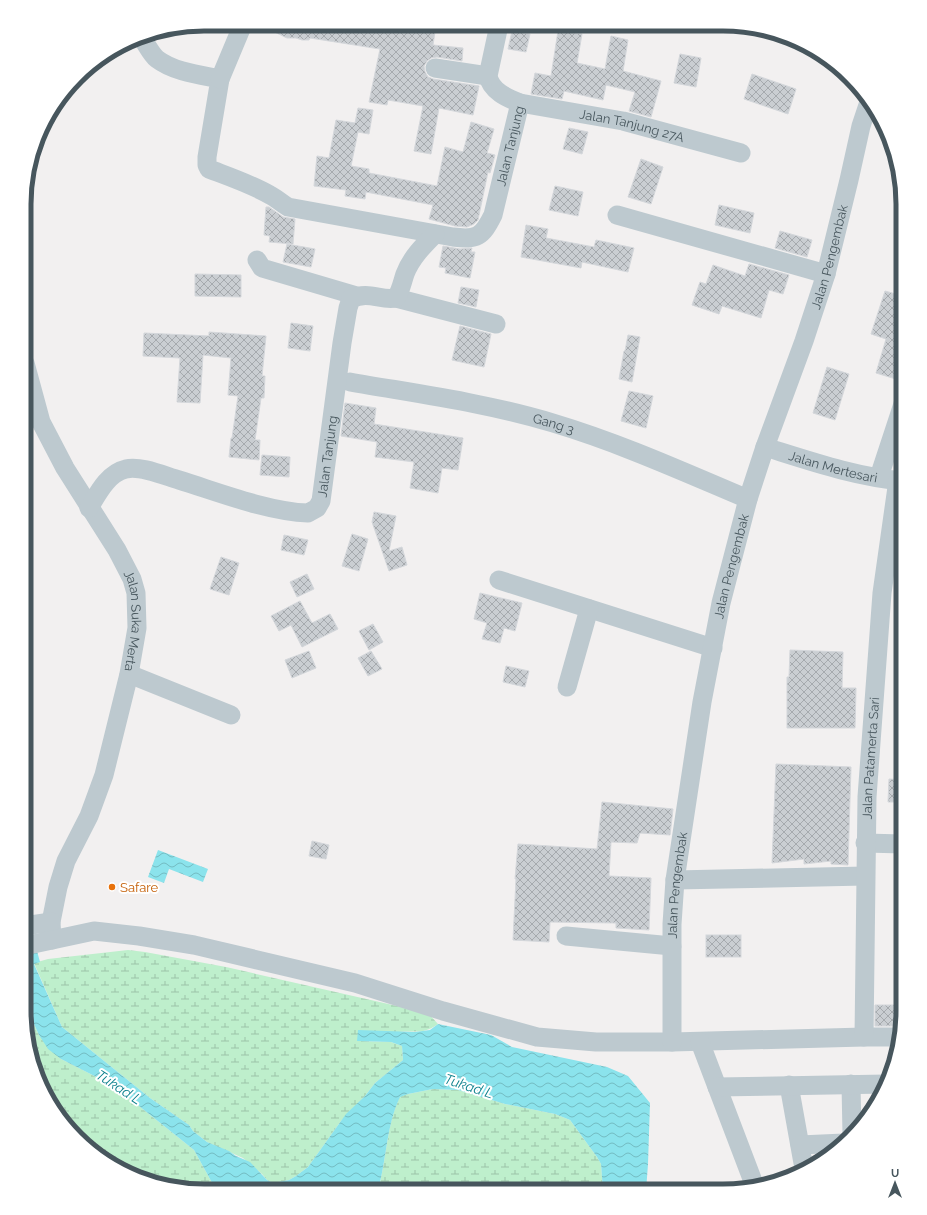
<svg xmlns="http://www.w3.org/2000/svg" width="927" height="1215" font-family="Raleway,sans-serif">
<defs>
<pattern id="forest-crowns" width="20" height="18" patternUnits="userSpaceOnUse"><rect width="20" height="18" fill="#beefcc"/><path d="M2 6a3 3 0 1 1 6 0M12 15a3 3 0 1 1 6 0" fill="none" stroke="#9cc4a9"/></pattern>
<pattern id="wetland-marsh" width="20" height="14" patternUnits="userSpaceOnUse"><rect width="20" height="14" fill="#beefcc"/><path d="M1 5h8M5 5V1M11 12h8M15 12V8" fill="none" stroke="#9cc4a9"/></pattern>
<pattern id="water-waves" width="16" height="10" patternUnits="userSpaceOnUse"><rect width="16" height="10" fill="#8be3ec"/><path d="M0 5q4-4 8 0t8 0" fill="none" stroke="#73bbc2"/></pattern>
<pattern id="building-cross-hatch" width="8" height="8" patternUnits="userSpaceOnUse"><rect width="8" height="8" fill="#caced2"/><path d="M0 0l8 8M0 8l8-8" fill="none" stroke="#a6aaae"/></pattern>
</defs>
<rect width="100%" height="100%" fill="#f2f0f0"/>
<!-- forest -->
<polygon fill="url(#forest-crowns)" points="561,1186 587,1189 587,1191 552,1191"/>
<!-- wetland -->
<g fill="url(#wetland-marsh)">
<path d="M128 950 145 952 226 967 428 1013 438 1024C423 1035 416 1030 399 1032 386 1034 374 1038 361 1041L391 1042 402 1046 403 1060 375 1083 365 1096 341 1121 308 1167 296 1176 289 1180 273 1183 267 1180 262 1174 243 1158 207 1142 193 1131 189 1125 150 1098 62 1027 34 963 48 959Z"/>
<polygon points="24,1002 39,1035 61,1059 114,1086 194,1150 216,1190 181,1189 104,1161 69,1130 43,1091 24,1011"/>
<path d="M433 1089 458 1090 465 1092 505 1104 555 1114 570 1120 597 1157 601 1164 603 1191H587V1189L561 1186 552 1191 378 1190C387 1159 386 1126 400 1096L408 1094Z"/>
</g>
<!-- water -->
<g fill="url(#water-waves)">
<polygon points="158,850 208,869 203,882 169,869 164,883 148,877"/>
<path d="M24 912 32 933 40 962 34 964 62 1027 150 1098 189 1125 193 1131 207 1142 229 1151 236 1156 250 1162 267 1180 273 1183 289 1180 296 1176 308 1167 346 1114 365 1096 375 1083 403 1060 402 1046 391 1042 357 1041 358 1030 415 1032 430 1030 438 1024 491 1035 512 1047 607 1067 628 1076 650 1103 648 1164 646 1191H603L601 1164 597 1157 570 1120 555 1114 505 1104 458 1090 433 1089 408 1094 400 1097C386 1126 387 1159 378 1190H216L194 1150 114 1086 61 1059 48 1049 39 1035 24 1002Z"/>
</g>
<!-- building -->
<g fill="url(#building-cross-hatch)" stroke="#d4d7db">
<polygon points="258,24 436,25 433,45 463,48 462,61 437,57 431,58 427,61 424,66 425,72 428,77 433,79 479,86 473,115 439,108 431,154 414,151 423,106 388,100 387,105 369,102 380,49 310,38 309,40 302,40 296,38 287,38"/>
<polygon points="512,31 530,34 526,52 508,49"/>
<polygon points="558,31 582,34 577,63 605,69 611,36 628,40 623,71 661,81 651,117 629,111 635,92 606,85 603,100 564,91 562,99 531,94 535,73 551,76"/>
<polygon points="680,54 701,58 696,87 674,83"/>
<polygon points="752,74 796,89 788,114 744,99"/>
<polygon points="358,108 373,110 369,134 358,132 351,166 369,169 369,173 437,186 445,147 463,152 471,122 494,129 487,153 495,155 490,173 488,172 478,220 474,224 467,227 455,226 429,219 433,205 366,192 365,199 345,196 346,190 314,186 317,156 329,158 336,120 355,123"/>
<polygon points="569,128 588,132 582,154 563,149"/>
<polygon points="641,159 663,167 651,204 628,197"/>
<polygon points="555,186 583,192 578,216 549,210"/>
<polygon points="719,205 754,213 750,233 715,225"/>
<polygon points="266,207 269,207 283,217 295,219 293,244 269,242 270,236 264,235"/>
<polygon points="526,225 548,229 546,238 594,247 596,240 634,248 628,272 582,262 581,268 521,257"/>
<polygon points="780,231 812,240 807,257 775,248"/>
<polygon points="287,244 315,249 311,267 283,262"/>
<polygon points="443,246 460,249 472,248 471,252 475,252 470,278 445,273 446,268 439,267"/>
<polygon points="749,264 789,275 783,294 769,290 761,318 722,306 719,314 692,305 700,282 706,284 713,265 745,276"/>
<polygon points="195,274 241,275 241,297 195,296"/>
<polygon points="461,287 479,290 476,307 458,303"/>
<polygon points="885,291 903,296 903,368 899,380 876,373 886,339 871,334"/>
<polygon points="291,323 313,326 310,351 288,348"/>
<polygon points="460,326 491,334 484,367 452,360"/>
<polygon points="209,332 266,336 262,376 265,376 264,398 261,398 255,440 260,440 259,460 229,457 231,438 232,438 238,396 228,395 231,358 203,355 200,403 177,402 180,358 143,356 144,333 209,336"/>
<polygon points="628,335 640,337 632,382 619,379 624,351 625,351"/>
<polygon points="827,367 849,374 835,420 813,413"/>
<polygon points="629,391 653,396 646,428 621,421"/>
<polygon points="345,403 376,408 374,424 463,438 458,470 442,468 438,493 410,488 414,462 375,457 377,442 341,436"/>
<polygon points="262,455 290,457 289,477 260,475"/>
<polygon points="374,512 396,516 389,551 402,547 407,565 389,571 372,522"/>
<polygon points="352,534 368,539 359,571 342,566"/>
<polygon points="284,535 308,540 304,555 281,550"/>
<polygon points="221,557 239,563 229,595 210,589"/>
<polygon points="307,574 314,589 297,597 290,582"/>
<polygon points="480,593 522,603 515,631 504,628 500,643 482,639 487,623 474,619"/>
<polygon points="300,601 312,623 330,614 338,629 302,647 291,625 279,631 271,616"/>
<polygon points="373,624 383,642 369,650 359,631"/>
<polygon points="790,650 843,652 842,688 856,688 855,728 787,728 787,677 789,677"/>
<polygon points="309,651 316,668 292,678 285,660"/>
<polygon points="371,651 382,669 368,676 358,658"/>
<polygon points="506,666 529,671 525,687 503,682"/>
<polygon points="776,764 851,767 848,865 831,864 831,861 804,864 804,859 772,863"/>
<polygon points="889,779 903,780 903,802 888,802"/>
<polygon points="602,802 673,809 670,835 640,833 637,843 611,842 609,876 651,878 649,930 616,928 616,923 550,922 549,942 513,940 516,879 515,879 518,844 597,849"/>
<polygon points="312,841 329,845 326,859 309,856"/>
<rect x="706" y="935" width="35" height="22"/>
<polygon points="875,1005 903,1005 902,1026 875,1026"/>
</g>
<g fill="none" stroke-linecap="round" stroke-linejoin="round">
<!-- minor -->
<g stroke="#bdc9cf" stroke-width="19">
<path id="s1" d="M499 25 488 76C491 91 507 98 520 103L623 121 741 153"/>
<path id="s2" d="M142 38C147 45 151 54 157 59 174 72 200 75 220 79L207 157V165L209 169C230 177 251 184 270 195 276 198 281 203 288 207L453 237C477 240 482 237 493 215L520 103"/>
<polyline points="435,68 488,76"/>
<polyline points="220,79 243,24"/>
<polyline points="617,215 826,274"/>
<polyline points="257,260 262,268 357,296"/>
<polyline points="396,298 496,324"/>
<path id="s3" d="M25 363 41 422 65 468 117 550 132 579 136 593 137 628 129 674 104 775 89 816 66 861 58 887 51 922 52 940"/>
<path id="s4" d="M350 382C418 394 487 403 553 423 620 443 684 472 748 499"/>
<path id="s5" d="M765 447C810 461 856 477 903 481"/>
<polyline points="879,477 903,404"/>
<path id="s6" d="M89 508C98 493 108 473 126 469 140 465 165 476 179 480 218 492 269 512 308 513L317 508 321 501 342 343 348 308 351 299C369 290 380 301 396 298 401 290 402 283 405 274 411 258 423 246 435 234"/>
<polyline points="499,580 713,648"/>
<polyline points="129,674 231,715"/>
<polyline points="567,687 589,609"/>
<polyline points="865,843 903,844"/>
<polyline points="675,880 865,876"/>
<polyline points="24,926 51,922"/>
<polyline points="566,936 672,946"/>
<polyline points="24,946 94,931 139,936 194,945 355,983 443,1011 537,1037 596,1042 672,1042 864,1037 900,1037"/>
<path id="s7" d="M864 1037 867 797 882 593 898 480"/>
<path id="s8" d="M672 1042V924L675 880 702 702 721 603 748 499 765 447 804 341 826 274 849 180 861 126 868 105"/>
<polyline points="700,1042 754,1184"/>
<polyline points="851,1084 852,1135"/>
<polyline points="789,1085 803,1163 806,1170"/>
<polyline points="717,1087 886,1084"/>
<polyline points="800,1145 844,1143"/>
</g>
</g>
<!-- markers -->
<circle fill="#e8710a" stroke="#fff" stroke-width="1.5" cx="112" cy="887" r="4"/>
<g text-anchor="middle" dominant-baseline="central" stroke-width="4" stroke-linejoin="round" paint-order="stroke">
<!-- street labels -->
<g font-size="13" fill="#47565d" stroke="#fff">
<text stroke="none"><textPath href="#s1" startOffset="210">Jalan Tanjung 27A</textPath></text>
<text stroke="none"><textPath href="#s2" startOffset="562">Jalan Tanjung</textPath></text>
<text stroke="none"><textPath href="#s8" startOffset="806">Jalan Pengembak</textPath></text>
<text stroke="none"><textPath href="#s4" startOffset="208">Gang 3</textPath></text>
<text stroke="none"><textPath href="#s6" startOffset="307">Jalan Tanjung</textPath></text>
<text stroke="none"><textPath href="#s5" startOffset="71">Jalan Mertesari</textPath></text>
<text stroke="none"><textPath href="#s8" startOffset="481">Jalan Pengembak</textPath></text>
<text stroke="none"><textPath href="#s3" startOffset="285">Jalan Suka Merta</textPath></text>
<text stroke="none"><textPath href="#s7" startOffset="279">Jalan Patamerta Sari</textPath></text>
<text stroke="none"><textPath href="#s8" startOffset="157">Jalan Pengembak</textPath></text>
</g>
<!-- food labels -->
<g font-size="13" fill="#c56008" stroke="#fff" text-anchor="start">
<text x="120" y="887">Safare</text>
</g>
<!-- water labels -->
<g font-size="14" font-style="italic" fill="#0d818d" stroke="#fff">
<text transform="translate(469 1086) rotate(18)">Tukad L</text>
<text transform="translate(119 1087) rotate(33)">Tukad L</text>
</g>
</g>
<!-- crop -->
<path d="M0 0H927V1215H0ZM204 31H723A173 173 0 0 1 896 204V1011A173 173 0 0 1 723 1184H204A173 173 0 0 1 31 1011V204A173 173 0 0 1 204 31Z" fill="#fff" fill-rule="evenodd"/>
<path fill="none" stroke="#47565d" stroke-width="5" d="M204 31H723A173 173 0 0 1 896 204V1011A173 173 0 0 1 723 1184H204A173 173 0 0 1 31 1011V204A173 173 0 0 1 204 31Z"/>
<!-- north arrow -->
<g transform="translate(895 1183)" stroke="#ffffff" stroke-width="3" paint-order="stroke">
<path d="M0-3L7 15L0 10L-7 15Z" fill="#47565d"/>
<text y="-6" font-size="11" font-weight="bold" text-anchor="middle" fill="#47565d">U</text>
</g>
</svg>
